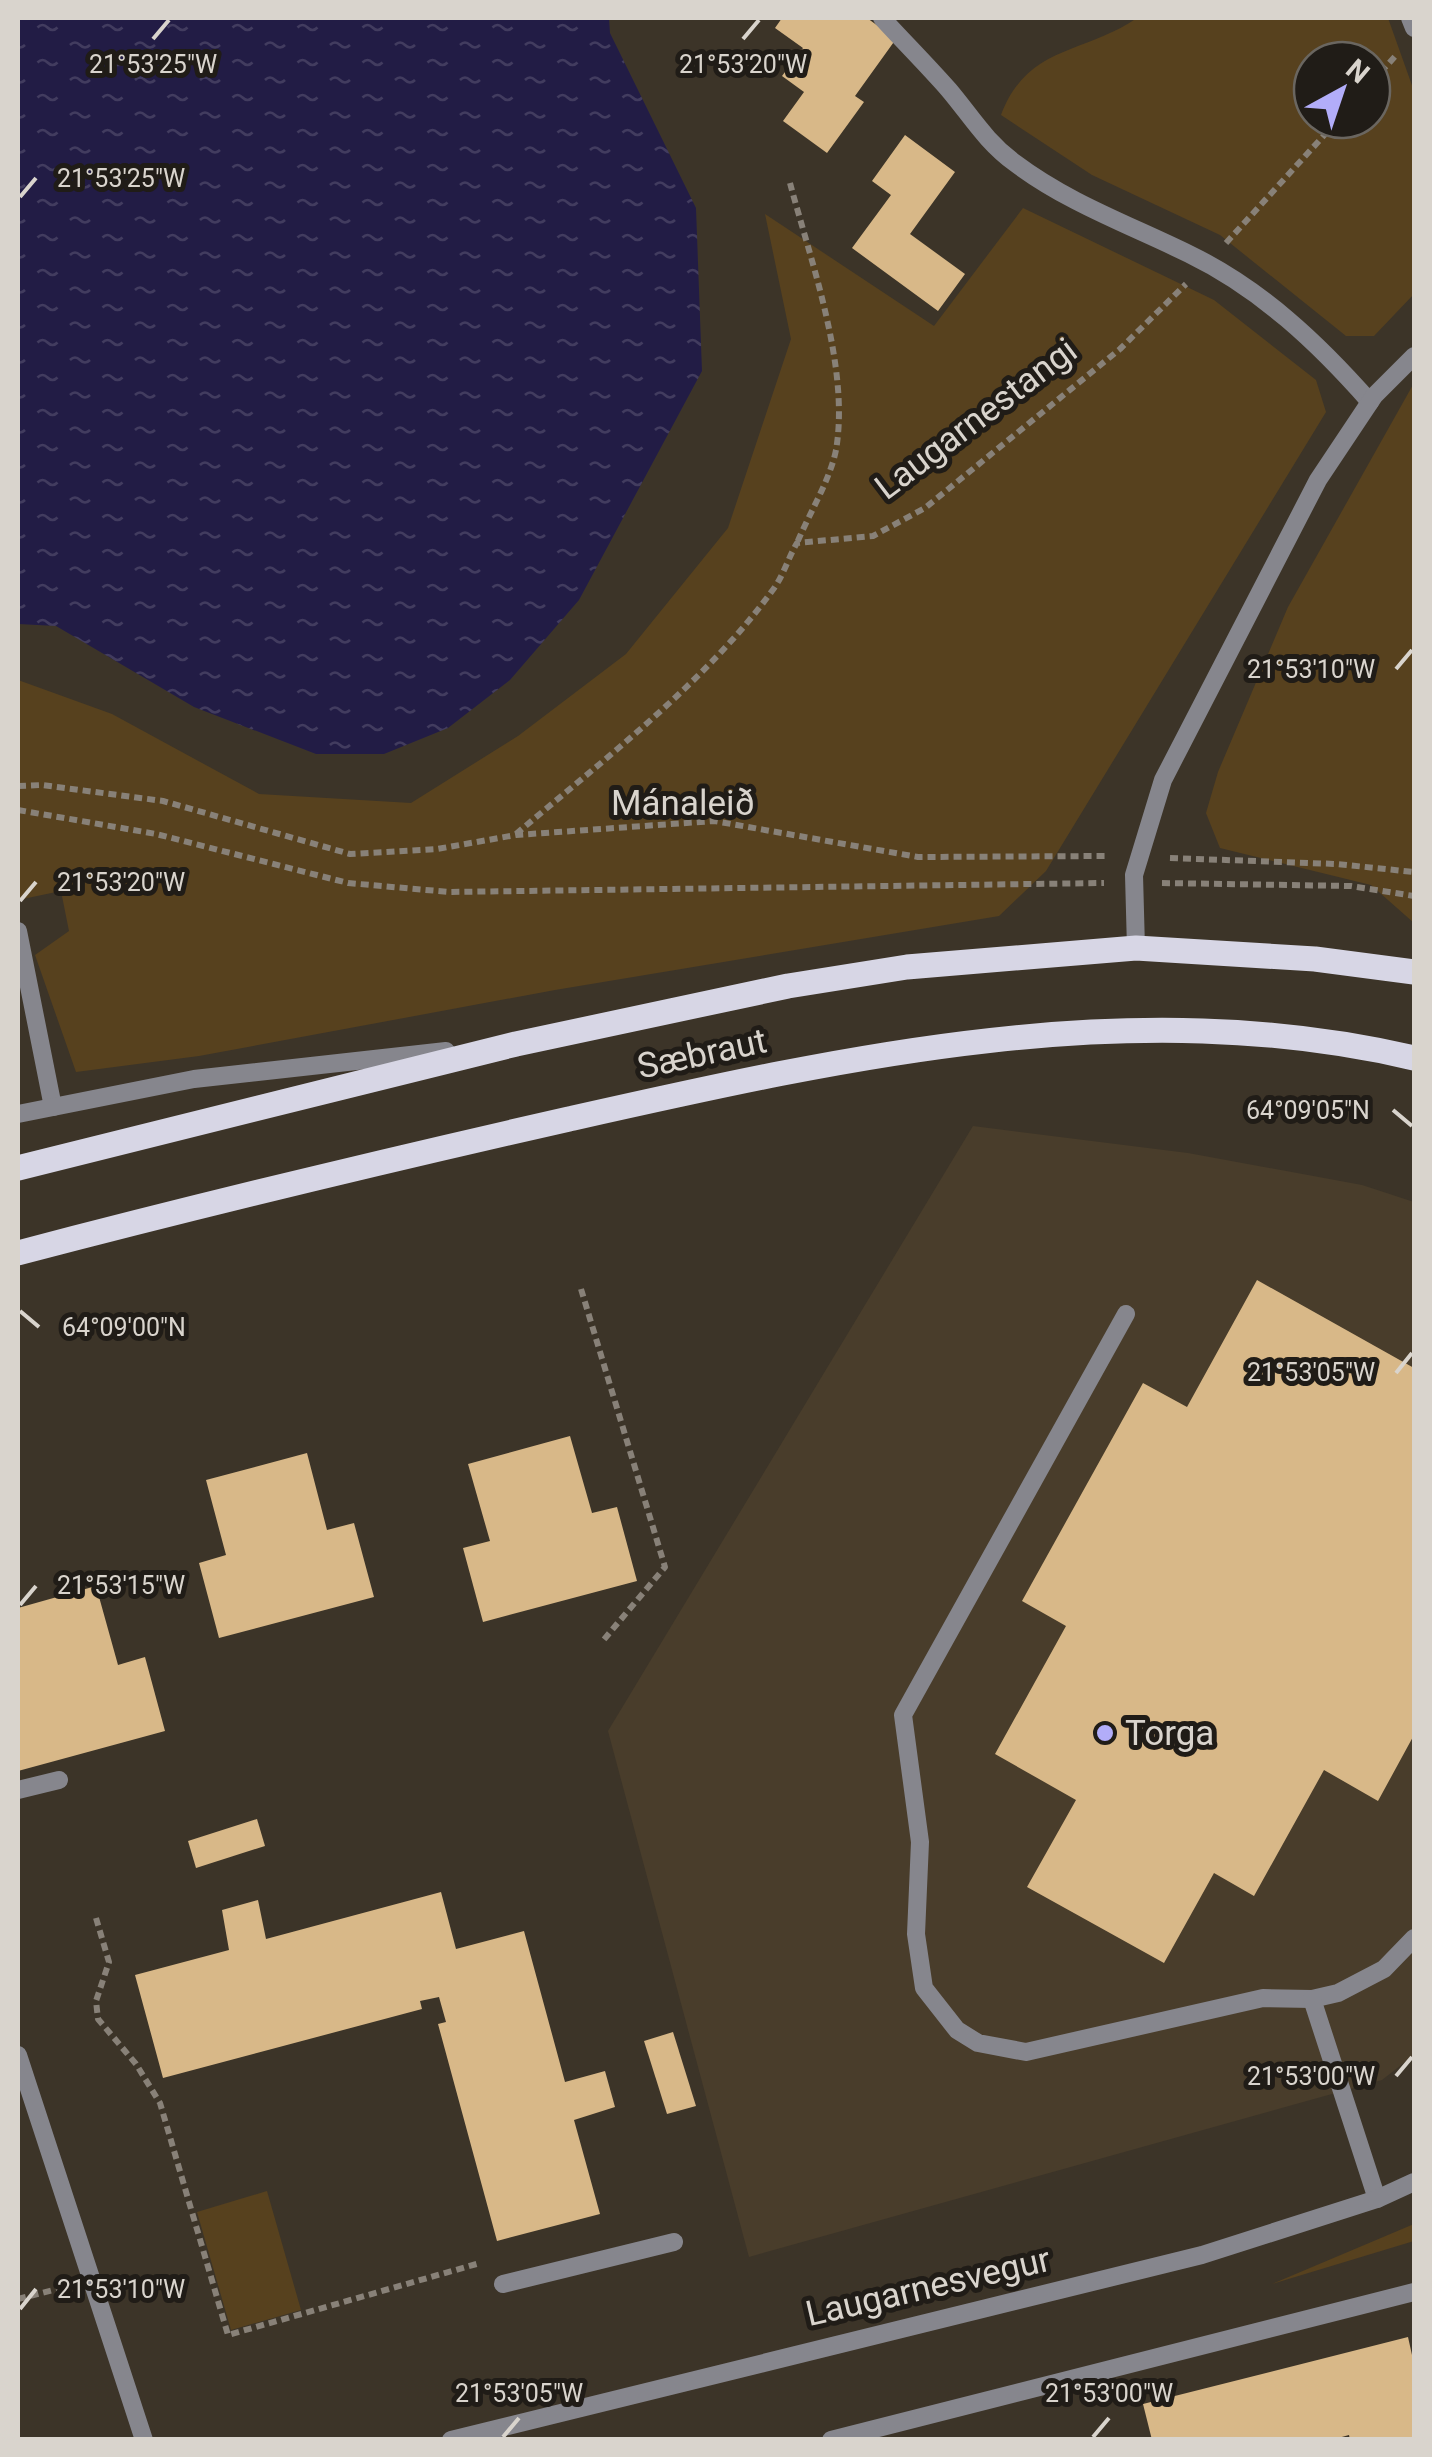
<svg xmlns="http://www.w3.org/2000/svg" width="1432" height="2457" font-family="Roboto,sans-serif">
<defs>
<pattern id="water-ripples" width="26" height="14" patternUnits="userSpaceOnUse" patternTransform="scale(2.5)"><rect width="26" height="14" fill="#221c45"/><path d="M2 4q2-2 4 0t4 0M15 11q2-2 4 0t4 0" fill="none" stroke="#423c5f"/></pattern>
</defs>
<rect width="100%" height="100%" fill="#3c3428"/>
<!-- built -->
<polygon fill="#493d2b" points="973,1126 1188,1153 1362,1185 1414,1202 1414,2055 1382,2080 749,2257 608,1731"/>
<!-- green -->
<g fill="#57411e" fill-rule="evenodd">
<path d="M1137 18H1388L1414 91V294L1374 336H1346L1220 235 1092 175 1001 115C1027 45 1085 54 1137 18ZM1312 60H1372V120H1312Z"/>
<polygon points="1023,208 1214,300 1316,380 1326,412 1046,871 999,916 555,990 199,1056 76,1072 35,955 69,931 61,891 18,900 18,680 112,714 259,794 411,803 518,736 626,654 728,528 791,339 765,214 934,326"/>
<polygon points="1414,383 1414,923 1371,885 1220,848 1206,813 1218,772 1288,607"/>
<polygon points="267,2191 301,2310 231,2330 197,2212"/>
<polygon points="1414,2224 1414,2241 1272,2284"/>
</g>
<!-- water -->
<polygon fill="url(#water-ripples)" points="18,18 609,18 610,33 696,208 702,371 579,600 510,680 448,728 384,754 316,754 194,707 56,626 18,624"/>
<!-- building -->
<g fill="#d8b888">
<polygon points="782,18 867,18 896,39 855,96 864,102 827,153 783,121 804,92 782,76 803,48 775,28"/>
<polygon points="905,135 955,172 910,234 965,274 938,311 852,248 891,195 872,181"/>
<polygon points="1257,1280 1414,1368 1414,1735 1378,1801 1324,1770 1254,1896 1214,1873 1164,1963 1027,1887 1076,1800 995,1754 1066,1626 1022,1601 1143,1383 1187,1407"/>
<polygon points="570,1436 592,1513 617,1507 637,1581 483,1622 463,1548 490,1541 468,1464"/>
<polygon points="307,1453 327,1530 354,1523 374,1597 219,1638 199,1563 226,1555 206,1480"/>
<polygon points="96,1586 118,1665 145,1657 165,1731 18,1771 18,1608"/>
<polygon points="257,1819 265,1846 196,1868 188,1841"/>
<polygon points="441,1892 456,1949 524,1931 565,2082 605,2071 615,2107 574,2120 600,2214 497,2241 438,2024 446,2022 439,1997 420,2001 422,2009 163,2078 135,1975 229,1950 222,1910 258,1900 266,1939"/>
<polygon points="673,2032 696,2106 667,2114 644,2041"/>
<polygon points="1408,2337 1414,2364 1414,2440 1350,2440 1349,2435 1331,2440 1152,2440 1143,2404"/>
</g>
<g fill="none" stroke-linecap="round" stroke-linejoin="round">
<!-- path -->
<g stroke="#888178" stroke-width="6" stroke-dasharray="8 5" stroke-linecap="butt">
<polyline points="1372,82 1398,53"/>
<path d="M790 183C811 262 850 368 836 450 830 480 809 514 797 543"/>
<polyline points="1226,243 1338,120"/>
<polyline points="18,786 42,785 163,801 350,854 437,849 516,835 714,821 918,857 1107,856"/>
<polyline points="18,810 156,834 348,883 449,892 1104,883"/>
<path d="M516 834C602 761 706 682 772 591 783 577 788 558 797 543L873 536 925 508 1120 349 1186 284"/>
<polyline points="1170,858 1337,864 1414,872"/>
<polyline points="1162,883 1351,886 1414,896"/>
<polyline points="581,1289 665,1567 601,1643"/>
<polyline points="96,1918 109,1962 96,2001 98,2019 136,2064 160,2103 228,2335 480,2263"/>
<polyline points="18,2299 65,2287"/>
</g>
<!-- minor -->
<g stroke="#86868d" stroke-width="18">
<path d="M882 18C904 42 927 65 949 90 971 116 986 142 1015 163 1068 203 1130 225 1189 254 1261 289 1318 343 1370 402"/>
<polyline points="1410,18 1414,28"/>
<polyline points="18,931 53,1107"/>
<polyline points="1136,948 1134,875 1163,780 1318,480 1374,396 1414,356"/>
<polyline points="18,1114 194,1079 446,1051"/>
<polyline points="1126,1314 903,1715 920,1842 916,1934 924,1988 957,2030 978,2043 1026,2052 1263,1998 1312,1999 1338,1993 1384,1969 1414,1938"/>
<polyline points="18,1790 59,1780"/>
<polyline points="1312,1999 1377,2199"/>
<polyline points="18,2055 144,2440"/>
<polyline points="503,2284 674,2242"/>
<polyline points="451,2440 1202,2255 1377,2199 1414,2182"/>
<polyline points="831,2440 1414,2292"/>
</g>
<!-- major -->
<g stroke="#d7d6e5" stroke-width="25">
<polyline points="18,1168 516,1044 788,986 907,967 1136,948 1315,959 1414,972"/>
<path d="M18 1253C201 1205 384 1161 569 1119 845 1057 1132 992 1414 1058"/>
</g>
</g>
<!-- ticks -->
<path fill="none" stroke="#d9d4cd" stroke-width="4" d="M153 39 169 20M743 39 759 20M20 197 36 178M1396 669 1412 650M20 901 36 882M1393 1110 1412 1126M20 1311 39 1327M1396 1373 1412 1353M20 1605 36 1586M1396 2076 1412 2057M20 2309 36 2289M503 2437 519 2418M1093 2437 1109 2418"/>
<!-- markers -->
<circle fill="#b2adf9" stroke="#201c17" stroke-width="4" cx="1105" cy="1733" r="10"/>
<g text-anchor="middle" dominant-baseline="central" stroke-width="10" stroke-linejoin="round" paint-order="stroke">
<!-- street labels -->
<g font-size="35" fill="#d9d4cd" stroke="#201c17">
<text transform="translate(976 419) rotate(-37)">Laugarnestangi</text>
<text x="683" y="803">Mánaleið</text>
<text transform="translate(702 1054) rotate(-12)">Sæbraut</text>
<text transform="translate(928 2287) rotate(-13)">Laugarnesvegur</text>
</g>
<!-- poi labels -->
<g font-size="35" fill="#d9d4cd" stroke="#201c17" text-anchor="start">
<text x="1125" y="1733">Torga</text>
</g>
</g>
<g font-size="25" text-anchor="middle" fill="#d9d4cd" stroke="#201c17" stroke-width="10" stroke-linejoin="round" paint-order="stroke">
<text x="153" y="73">21°53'25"W</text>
<text x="743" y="73">21°53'20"W</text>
<text x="121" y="187">21°53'25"W</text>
<text x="1311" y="678">21°53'10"W</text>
<text x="121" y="891">21°53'20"W</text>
<text x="1308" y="1119">64°09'05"N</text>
<text x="124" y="1336">64°09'00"N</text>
<text x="1311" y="1381">21°53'05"W</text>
<text x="121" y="1594">21°53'15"W</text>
<text x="1311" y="2085">21°53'00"W</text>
<text x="121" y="2298">21°53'10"W</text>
<text x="519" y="2402">21°53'05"W</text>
<text x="1109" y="2402">21°53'00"W</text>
</g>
<!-- border -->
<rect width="1432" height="2457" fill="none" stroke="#d9d4cd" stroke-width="40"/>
<!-- north arrow -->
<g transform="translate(1342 90) rotate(40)"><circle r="48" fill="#201c17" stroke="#6a6660" stroke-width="2.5"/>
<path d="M0-8L18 38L0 25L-18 38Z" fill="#b2adf9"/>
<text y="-15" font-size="28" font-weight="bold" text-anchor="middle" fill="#d9d4cd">N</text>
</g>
</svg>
